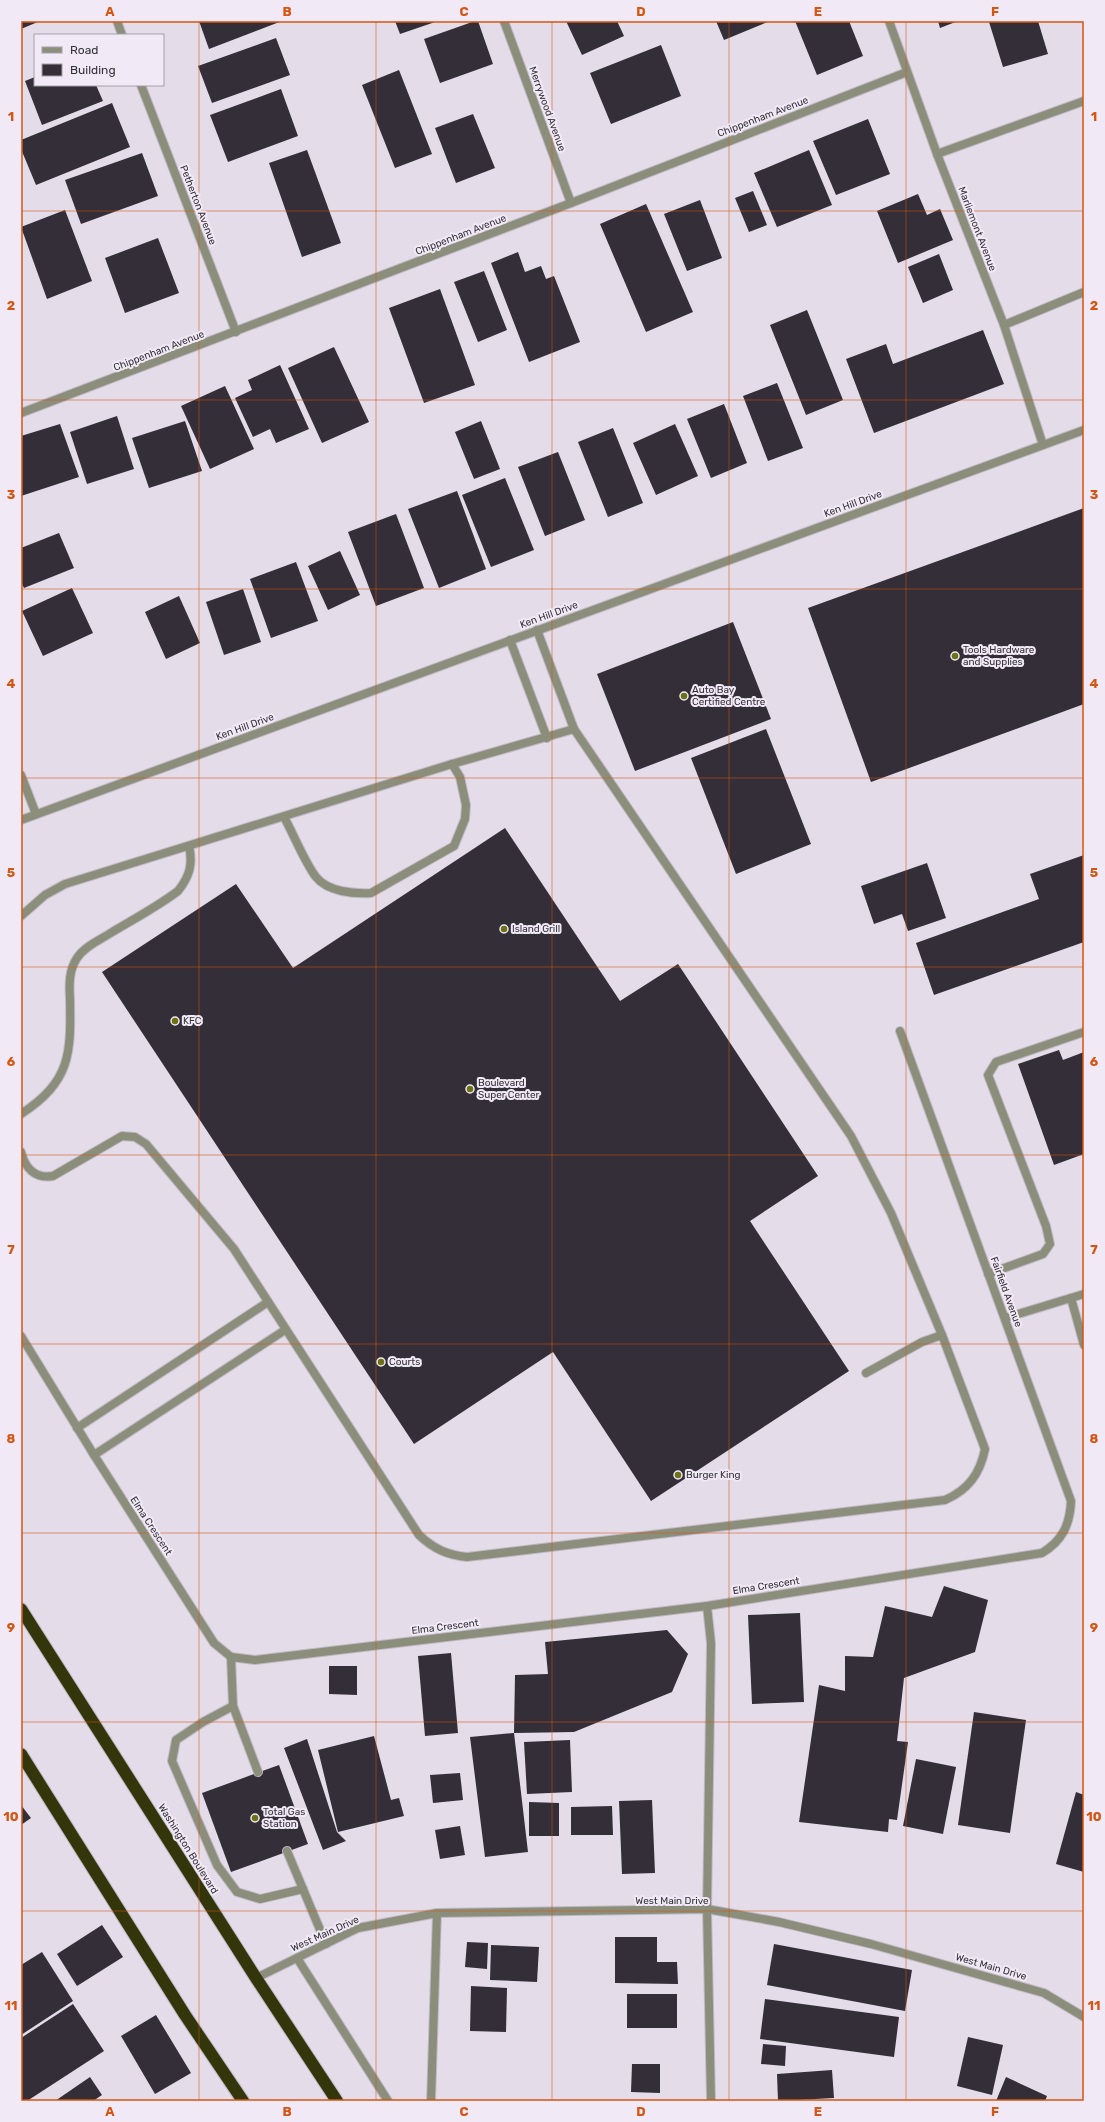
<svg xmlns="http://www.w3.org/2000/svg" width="1105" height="2122" font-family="Rubik,sans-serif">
<rect width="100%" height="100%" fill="#e4dce9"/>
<!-- building -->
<g fill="#342e38">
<polygon points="21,21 40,21 21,29"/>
<polygon points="199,21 282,21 209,49"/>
<polygon points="395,21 438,21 400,34"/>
<polygon points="475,21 478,21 493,64 440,83 424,39"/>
<polygon points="566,21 617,21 624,36 582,55"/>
<polygon points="716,21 770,21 724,40"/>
<polygon points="795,21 849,21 863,56 817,75"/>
<polygon points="938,21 958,21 940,28"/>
<polygon points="993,21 1038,21 1048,54 1003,67 989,22"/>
<polygon points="276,38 290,75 212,103 198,66"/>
<polygon points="661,45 681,96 611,124 590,73"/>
<polygon points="399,70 432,154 395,168 362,85"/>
<polygon points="35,77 35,85 96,85 103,101 42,125 25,81"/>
<polygon points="281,89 298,136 228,162 210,115"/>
<polygon points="112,103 130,147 36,185 21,149 21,140"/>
<polygon points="473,114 495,168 456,183 435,128"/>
<polygon points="868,119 890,174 836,195 813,141"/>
<polygon points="307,150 341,243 302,257 269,163"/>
<polygon points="809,150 832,205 777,227 754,173"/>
<polygon points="142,153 158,196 81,224 65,180"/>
<polygon points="753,191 767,225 749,232 735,198"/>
<polygon points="918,194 927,215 940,209 953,240 898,263 877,211"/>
<polygon points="700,200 722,258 687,271 664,214"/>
<polygon points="646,204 693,312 646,332 600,224"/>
<polygon points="65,210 92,281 47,299 21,227"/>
<polygon points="158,238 179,293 125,313 105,258"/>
<polygon points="518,252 525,272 541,266 546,279 554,276 580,342 529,362 491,263"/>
<polygon points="939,254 953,290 923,303 908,267"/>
<polygon points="484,271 507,330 478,342 454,282"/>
<polygon points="440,289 475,385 424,403 389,308"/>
<polygon points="807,310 843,400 806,415 770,325"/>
<polygon points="983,330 1004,384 874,433 846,359 886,344 893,364"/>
<polygon points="334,347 369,422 322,443 288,368"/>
<polygon points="280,365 309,429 276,443 270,429 253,437 235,398 252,390 248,380"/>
<polygon points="777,383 803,448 768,461 743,396"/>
<polygon points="225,386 254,449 210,469 181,406"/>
<polygon points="724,404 747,463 711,478 687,419"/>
<polygon points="117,416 134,469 87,484 70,432"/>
<polygon points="185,421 202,471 149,488 132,438"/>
<polygon points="481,421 500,469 474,479 455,432"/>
<polygon points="60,424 79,477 21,496 21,436"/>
<polygon points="675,424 698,476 656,495 633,443"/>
<polygon points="613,428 643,503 608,517 578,442"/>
<polygon points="558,452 585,520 545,536 518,467"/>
<polygon points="505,478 534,550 491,567 462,495"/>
<polygon points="457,491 486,569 439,588 408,509"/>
<polygon points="1084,508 1084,704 871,782 808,608"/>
<polygon points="396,514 424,588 376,606 348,532"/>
<polygon points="59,533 74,568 24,588 21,582 21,548"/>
<polygon points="340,551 360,595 328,610 308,566"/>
<polygon points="296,562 318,621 271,638 250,579"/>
<polygon points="72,588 93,633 43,656 22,611"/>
<polygon points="243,589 261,642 224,655 206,602"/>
<polygon points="179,596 200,643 166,659 145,612"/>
<polygon points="733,622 771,719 635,771 597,674"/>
<polygon points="766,729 811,844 736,874 691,758"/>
<polygon points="505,828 620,1001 678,964 818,1176 750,1221 849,1371 651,1501 553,1352 414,1444 102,972 236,884 293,968"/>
<polygon points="1084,855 1084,942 934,995 916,943 1039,899 1030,874"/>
<polygon points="927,863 946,918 908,931 902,914 874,924 861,886"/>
<polygon points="1059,1050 1063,1060 1084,1052 1084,1154 1054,1165 1018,1064"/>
<polygon points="944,1586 988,1600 975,1652 904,1678 897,1741 908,1742 897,1820 889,1819 888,1832 799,1822 819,1685 845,1691 845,1656 873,1657 885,1606 932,1617"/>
<polygon points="800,1613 804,1702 752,1704 748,1615"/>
<polygon points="667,1630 688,1654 672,1692 574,1732 514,1733 528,1852 485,1857 470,1737 514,1733 515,1675 548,1674 545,1642"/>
<polygon points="451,1653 458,1733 425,1736 418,1656"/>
<polygon points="329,1666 357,1666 357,1695 329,1694"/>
<polygon points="974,1712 1026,1720 1010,1833 958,1825"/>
<polygon points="374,1736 391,1800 399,1798 404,1816 338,1832 318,1750"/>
<polygon points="307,1739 337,1832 346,1841 323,1850 284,1748"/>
<polygon points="570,1740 572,1792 527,1794 524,1742"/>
<polygon points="916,1759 956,1767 943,1834 903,1826"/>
<polygon points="279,1765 308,1844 231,1872 202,1793"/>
<polygon points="460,1773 463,1800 433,1803 430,1775"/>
<polygon points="1076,1792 1084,1795 1084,1872 1056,1864"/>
<polygon points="652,1800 655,1873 622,1874 619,1801"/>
<polygon points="529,1802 559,1803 559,1836 529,1836"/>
<polygon points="21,1805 31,1818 21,1825"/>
<polygon points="612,1806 613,1835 571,1835 571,1807"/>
<polygon points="460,1826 465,1855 440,1859 435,1830"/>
<polygon points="102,1925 123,1957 77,1986 57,1954"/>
<polygon points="615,1937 657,1937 657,1962 677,1962 678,1984 615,1983"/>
<polygon points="467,1942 488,1943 487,1969 465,1967"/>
<polygon points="774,1944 912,1970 905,2011 767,1985"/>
<polygon points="491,1945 539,1947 537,1982 490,1980"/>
<polygon points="42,1952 73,2001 21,2035 21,1965"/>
<polygon points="471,1986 507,1988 506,2032 470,2031"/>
<rect x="627" y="1994" width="50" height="34"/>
<polygon points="765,1999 899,2017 894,2057 760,2039"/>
<polygon points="73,2004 104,2051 27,2101 21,2101 21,2038"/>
<polygon points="156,2015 191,2073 155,2094 121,2036"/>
<polygon points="968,2037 1003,2045 992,2095 957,2086"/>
<polygon points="763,2044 786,2046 785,2066 761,2064"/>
<polygon points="632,2064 660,2064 660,2093 631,2092"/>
<polygon points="832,2070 834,2098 778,2101 777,2074"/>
<polygon points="90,2077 102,2095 93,2101 55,2101"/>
<polygon points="1006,2077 1047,2096 1045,2101 996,2101"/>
</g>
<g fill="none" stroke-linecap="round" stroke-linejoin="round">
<defs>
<g id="lane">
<polyline points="1004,325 1084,292"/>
<polyline points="510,640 547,738"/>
<path d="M284 817C293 833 305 863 316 877 328 892 354 894 371 893L454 846 465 819 466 805 460 777 452 764"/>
<polyline points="21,916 45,895 65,884 452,764 574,729"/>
<path d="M21 1114C71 1081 71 1054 70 999 69 984 69 970 77 958 84 947 98 941 109 934 132 920 157 907 178 891 190 876 193 864 189 846"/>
<path d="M21 1152C25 1168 35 1179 53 1176L122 1136 135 1137 146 1144 234 1249 419 1535C434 1549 447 1555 467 1557L945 1500C968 1490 980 1474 985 1449L942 1335 891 1213 851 1136 574 729 537 630"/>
<polyline points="988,1274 1043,1254 1050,1244 1046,1226 988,1075 996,1062 1084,1032"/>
<polyline points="1071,1298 1084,1345"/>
<polyline points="1005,1318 1084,1294"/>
<polyline points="866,1373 922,1342 942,1335"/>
<polyline points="77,1428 268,1302"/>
<polyline points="94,1455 285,1330"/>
<polyline points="231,1657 233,1706 258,1772"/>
<polyline points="233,1706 203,1722 176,1740 172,1761 217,1865 237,1892 260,1899 303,1889"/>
<polyline points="287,1851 326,1944"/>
</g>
<g id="street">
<polyline points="117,21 122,35"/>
<polyline points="504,21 571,203"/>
<polyline points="889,21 937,154 1004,325 1043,445"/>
<polyline points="141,85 236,332"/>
<polyline points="937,154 1084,101"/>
<polyline points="21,413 571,203 907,72"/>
<polyline points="21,775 36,814"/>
<polyline points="21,820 1084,430"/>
<path d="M21 1336 94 1455 214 1643 231 1657 255 1660 707 1606 1042 1553C1062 1541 1070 1525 1071 1501L900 1031"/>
<polyline points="707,1606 711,1643 707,1909 711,2101"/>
<polyline points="297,1958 388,2101"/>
<polyline points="256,1978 358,1928 437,1913 707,1909 779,1922 871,1944 1044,1993 1084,2017"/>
<polyline points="431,2101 437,1913"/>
</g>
<g id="highway">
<polyline points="21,1609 256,1978 337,2101"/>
<polyline points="21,1754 185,2015 243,2101"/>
</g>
</defs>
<!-- lane casing -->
<use href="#lane" stroke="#c1bac5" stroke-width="10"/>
<!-- street casing -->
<use href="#street" stroke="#c1bac5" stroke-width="10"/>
<!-- highway casing -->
<use href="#highway" stroke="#c1bac5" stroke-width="14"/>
<!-- lane -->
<use href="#lane" stroke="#8c8e7c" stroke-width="8"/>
<!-- street -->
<use href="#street" stroke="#8c8e7c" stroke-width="8"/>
<!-- highway -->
<use href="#highway" stroke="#33350b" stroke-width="12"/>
</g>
<!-- grid -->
<path fill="none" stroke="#d65510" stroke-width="1" stroke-opacity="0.55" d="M199 21V2101M376 21V2101M552 21V2101M729 21V2101M906 21V2101M21 211H1084M21 400H1084M21 589H1084M21 778H1084M21 967H1084M21 1155H1084M21 1344H1084M21 1533H1084M21 1722H1084M21 1911H1084"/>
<!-- markers -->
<g fill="#6d7116" stroke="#f2e9f7" stroke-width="1.5">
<circle cx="955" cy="656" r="4"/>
<circle cx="684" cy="696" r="4"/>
<circle cx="504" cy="929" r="4"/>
<circle cx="175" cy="1021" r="4"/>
<circle cx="470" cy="1089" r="4"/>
<circle cx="381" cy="1362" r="4"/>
<circle cx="678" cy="1475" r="4"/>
<circle cx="255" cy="1818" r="4"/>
</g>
<g text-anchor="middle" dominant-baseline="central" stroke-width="4" stroke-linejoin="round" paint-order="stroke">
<!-- street labels -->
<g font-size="10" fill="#343136" stroke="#f2e9f7">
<text transform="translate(547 109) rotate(70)">Merrywood Avenue</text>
<text transform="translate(763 117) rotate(-21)">Chippenham Avenue</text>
<text transform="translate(198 205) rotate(69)">Petherton Avenue</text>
<text transform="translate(977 229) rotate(69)">Marliemont Avenue</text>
<text transform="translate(461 235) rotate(-21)">Chippenham Avenue</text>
<text transform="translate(159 351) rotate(-21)">Chippenham Avenue</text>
<text transform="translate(853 504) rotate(-20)">Ken Hill Drive</text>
<text transform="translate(549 615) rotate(-20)">Ken Hill Drive</text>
<text transform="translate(245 727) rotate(-20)">Ken Hill Drive</text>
<text transform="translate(1006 1292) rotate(70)">Fairfield Avenue</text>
<text transform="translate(151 1526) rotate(57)">Elma Crescent</text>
<text transform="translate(766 1586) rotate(-9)">Elma Crescent</text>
<text transform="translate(445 1627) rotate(-7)">Elma Crescent</text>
<text transform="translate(188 1849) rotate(58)">Washington Boulevard</text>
<text x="672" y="1901">West Main Drive</text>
<text transform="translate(325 1934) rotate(-24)">West Main Drive</text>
<text transform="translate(991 1967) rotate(16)">West Main Drive</text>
</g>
<!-- poi labels -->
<g font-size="10" fill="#343136" stroke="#f2e9f7" text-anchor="start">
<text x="963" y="650">Tools Hardware<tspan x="963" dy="12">and Supplies</tspan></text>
<text x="692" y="690">Auto Bay<tspan x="692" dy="12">Certified Centre</tspan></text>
<text x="512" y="929">Island Grill</text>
<text x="183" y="1021">KFC</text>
<text x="478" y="1083">Boulevard<tspan x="478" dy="12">Super Center</tspan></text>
<text x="389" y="1362">Courts</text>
<text x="686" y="1475">Burger King</text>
<text x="263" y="1812">Total Gas<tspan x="263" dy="12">Station</tspan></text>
</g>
</g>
<!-- border -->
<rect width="1105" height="2122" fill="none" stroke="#f2e9f7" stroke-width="44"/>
<!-- legend -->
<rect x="34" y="34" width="130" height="52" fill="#f2e9f7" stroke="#a69faa"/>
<rect x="42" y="47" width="20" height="6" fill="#8c8e7c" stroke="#a69faa"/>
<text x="70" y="54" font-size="12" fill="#343136">Road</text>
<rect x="42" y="64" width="20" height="12" fill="#342e38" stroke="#a69faa"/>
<text x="70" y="74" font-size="12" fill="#343136">Building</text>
<rect x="22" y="22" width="1061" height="2078" fill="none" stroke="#d65510" stroke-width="1.5"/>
<g font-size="13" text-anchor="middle" font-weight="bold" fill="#d65510">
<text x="110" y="16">A</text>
<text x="287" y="16">B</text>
<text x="464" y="16">C</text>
<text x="641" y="16">D</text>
<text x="818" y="16">E</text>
<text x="995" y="16">F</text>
<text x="11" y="121">1</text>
<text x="1094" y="121">1</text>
<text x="11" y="310">2</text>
<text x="1094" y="310">2</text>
<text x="11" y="499">3</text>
<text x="1094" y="499">3</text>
<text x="11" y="688">4</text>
<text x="1094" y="688">4</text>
<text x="11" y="877">5</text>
<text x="1094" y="877">5</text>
<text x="11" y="1066">6</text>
<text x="1094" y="1066">6</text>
<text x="11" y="1254">7</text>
<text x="1094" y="1254">7</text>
<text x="11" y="1443">8</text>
<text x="1094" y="1443">8</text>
<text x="11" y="1632">9</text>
<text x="1094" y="1632">9</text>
<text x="11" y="1821">10</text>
<text x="1094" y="1821">10</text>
<text x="11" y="2010">11</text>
<text x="1094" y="2010">11</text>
<text x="110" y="2116">A</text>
<text x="287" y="2116">B</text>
<text x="464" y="2116">C</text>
<text x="641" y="2116">D</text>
<text x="818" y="2116">E</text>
<text x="995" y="2116">F</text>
</g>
</svg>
